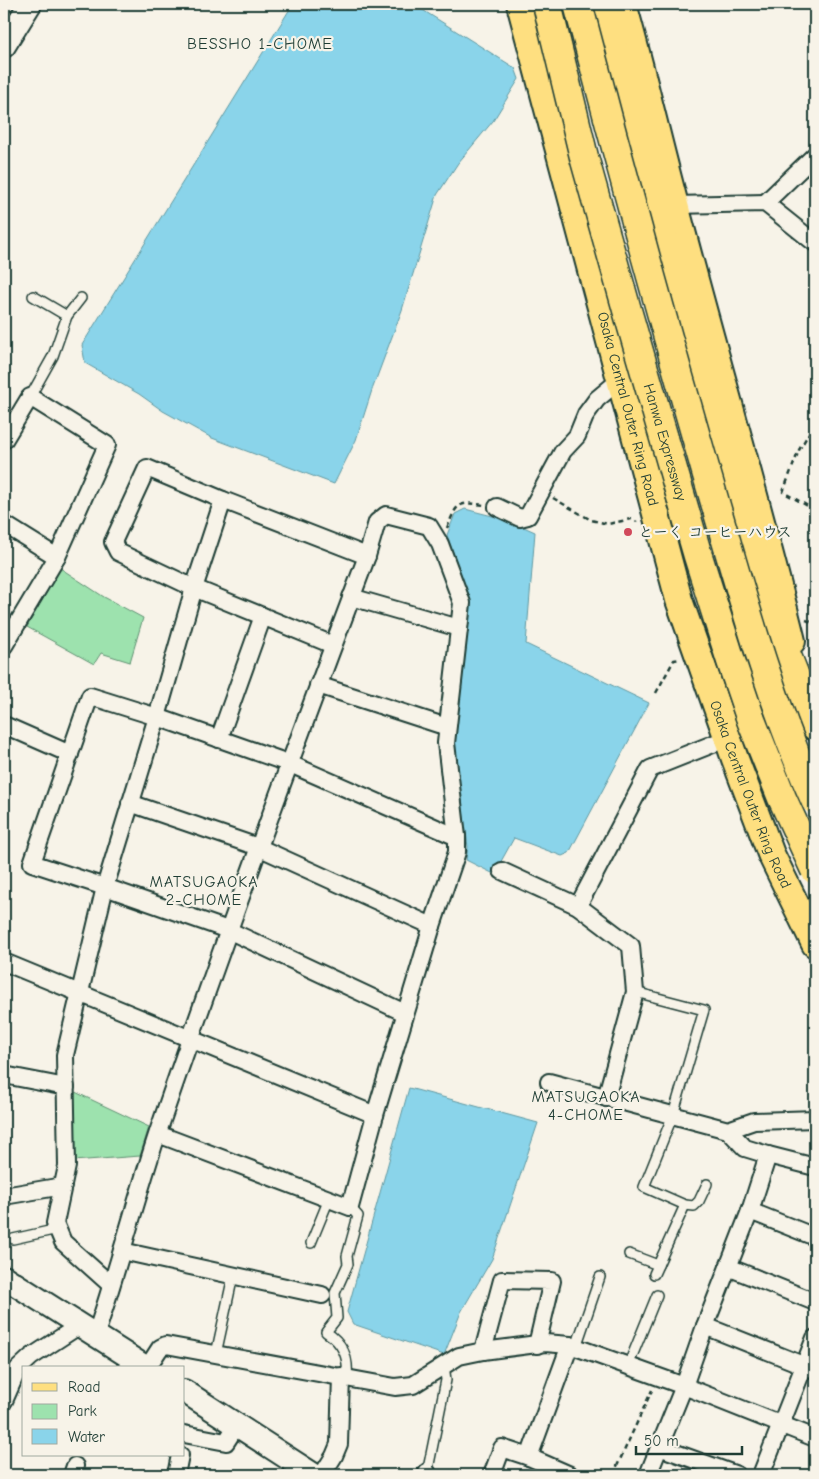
<svg xmlns="http://www.w3.org/2000/svg" width="819" height="1479" font-family="'Comic Neue','Klee One',sans-serif">
<rect width="100%" height="100%" fill="#f7f3e8"/>
<filter id="ink" filterUnits="userSpaceOnUse"><feTurbulence type="fractalNoise" baseFrequency=".02" numOctaves="2"/><feDisplacementMap in="SourceGraphic" scale="10" xChannelSelector="R" yChannelSelector="G"/><feConvolveMatrix kernelMatrix="1 2 1 2 8 2 1 2 1" color-interpolation-filters="sRGB"/></filter>
<g filter="url(#ink)">
<!-- green -->
<g fill="#9de2ae" stroke="#5e9071">
<polygon points="60,568 104,597 143,618 130,662 101,653 94,664 27,627"/>
<polygon points="73,1091 149,1127 140,1156 73,1161"/>
</g>
<!-- water -->
<g fill="#8ad4ea" stroke="#5f98a1">
<polygon points="293,4 413,4 515,68 519,79 493,121 458,163 437,195 402,310 372,390 356,440 334,484 212,438 163,411 139,394 85,363 82,345"/>
<polygon points="465,509 508,520 535,532 526,644 649,703 569,853 562,856 514,838 494,874 466,860 468,847 454,742 470,602 447,535 455,514"/>
<polygon points="409,1088 538,1123 492,1259 461,1312 444,1355 353,1324 347,1312"/>
</g>
<g fill="none" stroke-linecap="round" stroke-linejoin="round">
<defs>
<g id="lane">
<polyline points="33,296 67,316"/>
<polyline points="30,397 53,356 67,316 81,298"/>
<polyline points="635,992 704,1010 673,1115 644,1187 685,1205 654,1274"/>
<polyline points="685,1205 694,1206 699,1201 707,1184"/>
<polyline points="13,1239 58,1229"/>
<polyline points="311,1243 329,1199"/>
<polyline points="629,1254 658,1265"/>
<polyline points="576,1347 600,1277"/>
<polyline points="216,1354 233,1276"/>
<polyline points="628,1366 657,1295"/>
<path d="M347 1377C349 1357 343 1343 326 1332L337 1318 335 1293 348 1264 347 1256 358 1216 350 1207"/>
<polyline points="429,1464 446,1380 444,1365"/>
</g>
<g id="street">
<polyline points="765,203 815,155"/>
<polyline points="675,205 765,203 815,243"/>
<polyline points="4,440 30,397 107,445 57,557"/>
<polyline points="497,507 520,518 528,516 563,451 577,436 586,414 597,399 621,379"/>
<polyline points="4,524 57,557 4,646"/>
<polyline points="351,597 459,628"/>
<polyline points="333,645 194,588 118,552 113,542 147,468 223,500 367,556"/>
<polyline points="318,685 447,727"/>
<polyline points="4,725 70,754"/>
<polyline points="219,739 263,616"/>
<polyline points="130,803 258,847 432,926"/>
<polyline points="502,871 578,906 631,946 635,992 606,1098"/>
<polyline points="578,906 650,769 728,738"/>
<polyline points="4,962 375,1115"/>
<polyline points="405,1013 228,930 105,887 32,863 90,696 157,717 288,763 457,837"/>
<polyline points="4,1075 66,1087"/>
<polyline points="549,1082 728,1130 745,1148 768,1155 750,1211 705,1326 684,1386 648,1475"/>
<polyline points="728,1130 754,1121 815,1119"/>
<polyline points="768,1155 815,1167"/>
<polyline points="4,1196 63,1186"/>
<polyline points="750,1211 815,1237"/>
<polyline points="122,1251 322,1295"/>
<polyline points="728,1267 815,1302"/>
<polyline points="111,1285 63,1242 55,1223 67,1166 65,1055 105,887 157,717 194,588 223,500"/>
<polyline points="705,1326 813,1369"/>
<path d="M96 1334C118 1268 136 1199 158 1132 224 939 295 747 367 556L377 522 386 515 429 526 440 544 462 603 446 743 457 837V852L432 926 375 1115 350 1207 158 1134"/>
<polyline points="483,1351 502,1280 552,1281 537,1345"/>
<polyline points="147,1368 160,1348 166,1345 395,1387 413,1385 459,1356 483,1351 545,1343 570,1345 684,1386 815,1438"/>
<polyline points="4,1401 18,1369 31,1357 80,1325"/>
<polyline points="184,1434 226,1442 237,1425"/>
<polyline points="659,1447 737,1475"/>
<polyline points="529,1457 570,1475"/>
<polyline points="72,1475 75,1466"/>
<polyline points="176,1475 180,1455"/>
<polyline points="322,1475 334,1456 339,1444 341,1376"/>
<polyline points="426,1475 427,1472"/>
<polyline points="492,1475 502,1448 529,1457 570,1345"/>
<polyline points="761,1475 815,1338"/>
</g>
<g id="secondary">
<polyline points="4,46 30,4"/>
<polyline points="4,1277 147,1368"/>
<polyline points="184,1391 314,1475"/>
</g>
<g id="primary">
<path id="s1" d="M520 4 679 600 735 759 771 854 815 944"/>
<path d="M623 4C642 71 657 138 675 205 713 351 756 495 792 641"/>
<polyline points="803,688 808,709 815,727"/>
</g>
<polyline id="highway" points="601,4 676,285 772,618 808,709"/>
</defs>
<!-- lane casing -->
<use href="#lane" stroke="#1f3d34" stroke-width="12"/>
<!-- street casing -->
<use href="#street" stroke="#1f3d34" stroke-width="20"/>
<!-- secondary casing -->
<use href="#secondary" stroke="#1f3d34" stroke-width="26"/>
<!-- primary casing -->
<use href="#primary" stroke="#1f3d34" stroke-width="30"/>
<!-- highway casing -->
<use href="#highway" stroke="#1f3d34" stroke-width="31"/>
<!-- path -->
<g stroke="#1f3d34" stroke-width="2.5" stroke-dasharray="5 4" stroke-linecap="butt">
<polyline points="815,423 799,450 783,492 815,510"/>
<polyline points="553,498 591,520 608,524 631,519 637,522"/>
<path d="M447 528C457 504 457 501 484 505"/>
<polyline points="806,620 815,623"/>
<polyline points="656,693 674,660 680,659"/>
<polyline points="613,1475 652,1390"/>
</g>
<!-- lane -->
<use href="#lane" stroke="#f7f3e8" stroke-width="9"/>
<!-- street -->
<use href="#street" stroke="#f7f3e8" stroke-width="16"/>
<!-- secondary -->
<use href="#secondary" stroke="#f7f3e8" stroke-width="22"/>
<!-- primary -->
<use href="#primary" stroke="#fedf80" stroke-width="26"/>
<!-- highway -->
<use href="#highway" stroke="#fedf80" stroke-width="28"/>
<defs>
<g id="highway-bridge">
<path id="s2" d="M547 4 584 157 627 310 698 556 731 661 751 720 782 798 815 870"/>
<path d="M578 4C619 162 662 319 707 475 739 584 768 696 815 800"/>
</g>
</defs>
<!-- highway-bridge casing -->
<use href="#highway-bridge" stroke="#1f3d34" stroke-width="31" stroke-linecap="butt"/>
<!-- highway-bridge -->
<use href="#highway-bridge" stroke="#fedf80" stroke-width="28"/>
</g>
</g>
<!-- markers -->
<circle fill="#d1495b" stroke="#f7f3e8" stroke-width="2" cx="628" cy="532" r="5"/>
<g text-anchor="middle" dominant-baseline="central" stroke-width="4.5" stroke-linejoin="round" paint-order="stroke">
<!-- street labels -->
<g font-size="15" fill="#1f3d34" stroke="#f7f3e8">
<text stroke="none"><textPath href="#s1" startOffset="419">Osaka Central Outer Ring Road</textPath></text>
<text stroke="none"><textPath href="#s2" startOffset="454">Hanwa Expressway</textPath></text>
<text stroke="none"><textPath href="#s1" startOffset="824">Osaka Central Outer Ring Road</textPath></text>
</g>
<!-- poi labels -->
<g font-size="15" font-weight="bold" fill="#1f3d34" stroke="#f7f3e8" text-anchor="start">
<text x="638" y="532">とーく コーヒーハウス</text>
</g>
<!-- neighbourhood labels -->
<g font-size="16" letter-spacing="1" fill="#1f3d34" stroke="#f7f3e8">
<text x="260" y="44">BESSHO 1-CHOME</text>
<text x="204" y="882">MATSUGAOKA<tspan x="204" dy="18">2-CHOME</tspan></text>
<text x="586" y="1097">MATSUGAOKA<tspan x="586" dy="18">4-CHOME</tspan></text>
</g>
</g>
<!-- margin -->
<rect width="819" height="1479" fill="none" stroke="#f7f3e8" stroke-width="20"/>
<rect x="10" y="10" width="799" height="1459" fill="none" stroke="#1f3d34" stroke-width="2" filter="url(#ink)"/>
<!-- legend -->
<rect x="22" y="1366" width="162" height="90" fill="#f7f3e8" stroke="#a1aaa0"/>
<rect x="32" y="1383" width="25" height="8" fill="#fedf80" stroke="#a1aaa0"/>
<text x="68" y="1392" font-size="15" fill="#1f3d34">Road</text>
<rect x="32" y="1404" width="25" height="15" fill="#9de2ae" stroke="#a1aaa0"/>
<text x="68" y="1416" font-size="15" fill="#1f3d34">Park</text>
<rect x="32" y="1429" width="25" height="15" fill="#8ad4ea" stroke="#a1aaa0"/>
<text x="68" y="1442" font-size="15" fill="#1f3d34">Water</text>
<!-- scale -->
<path d="M636 1446v8h106v-8" fill="none" stroke="#1f3d34" stroke-width="2.5"/>
<text x="644" y="1446" font-size="15" fill="#1f3d34" stroke="#f7f3e8" stroke-width="4" paint-order="stroke">50 m</text>
</svg>
